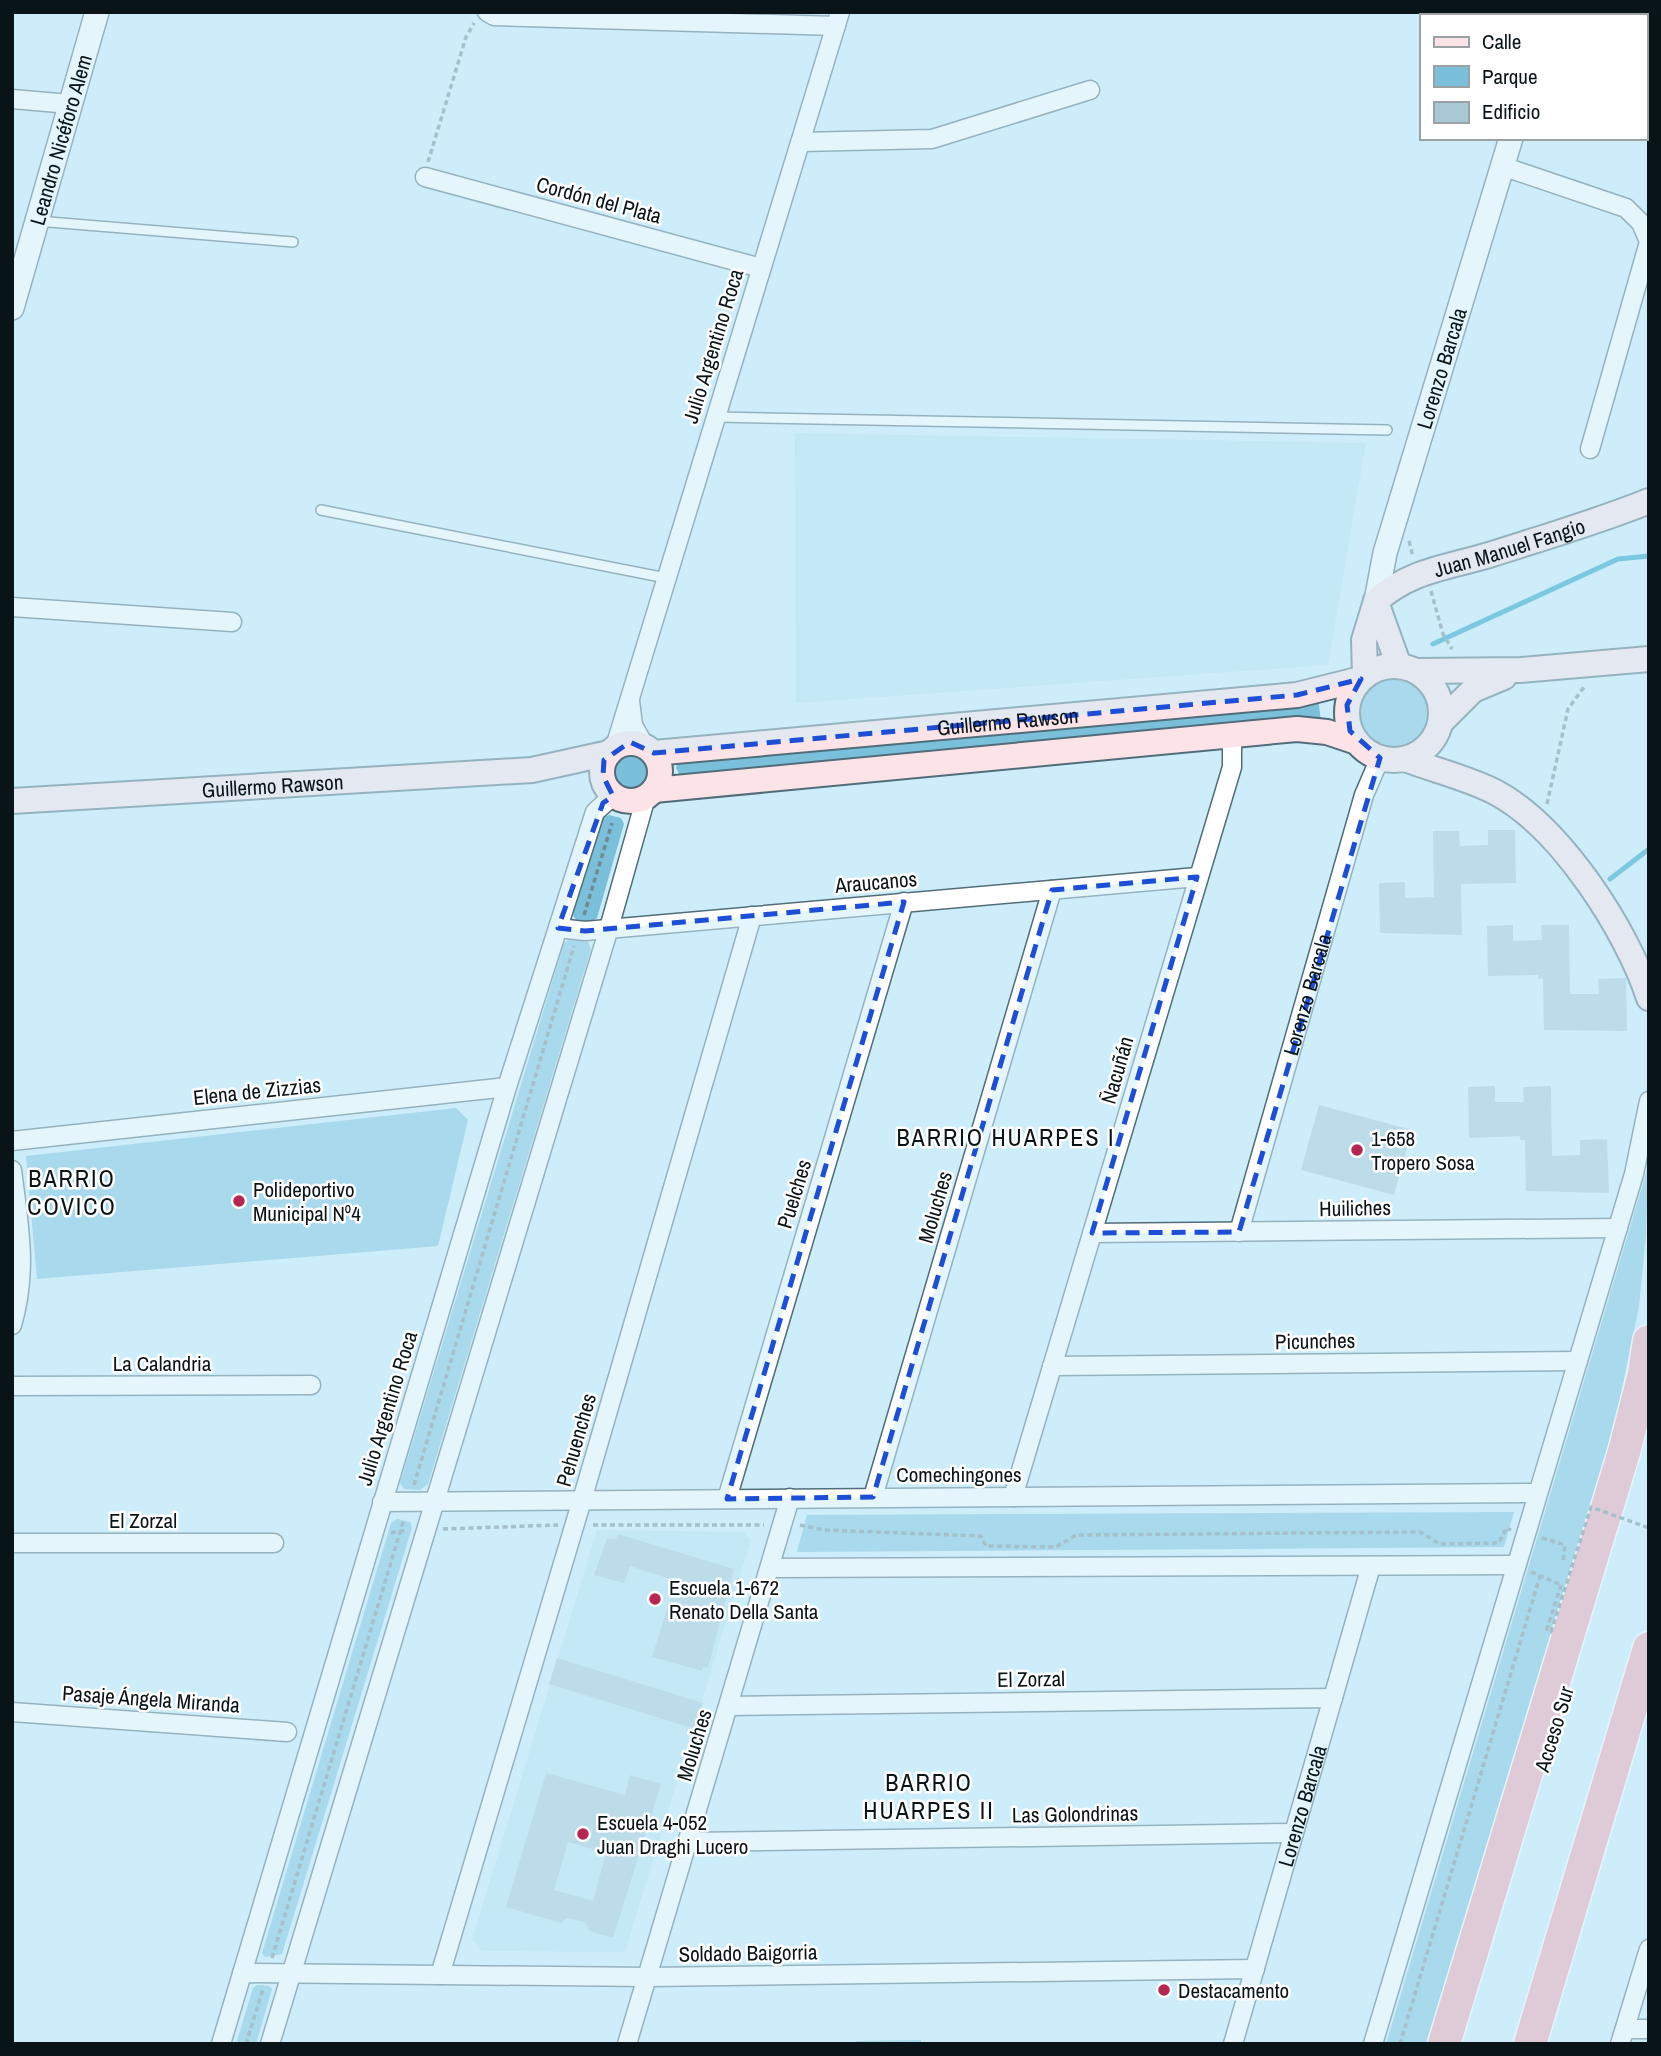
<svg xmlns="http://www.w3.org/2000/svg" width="1661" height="2056" font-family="'Archivo Narrow',sans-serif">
<rect width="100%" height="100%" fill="#cdedfa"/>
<!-- built -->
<g fill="#bae3f3">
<polygon points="795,433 1366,443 1328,665 796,703"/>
<polygon points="597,1530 744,1532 751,1540 625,1952 482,1951 472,1940"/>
</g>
<!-- green -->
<g fill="#7bc0db">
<circle cx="1394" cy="712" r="36"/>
<polygon points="1318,698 1321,721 681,777 676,768 679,760"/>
<circle cx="631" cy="771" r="21"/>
<polygon points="609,815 621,818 624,824 597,918 590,922 576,920 573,915 600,819"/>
<polygon points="571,938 588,942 591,949 428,1484 420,1490 404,1489 400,1483 564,943"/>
<polygon points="456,1108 468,1120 438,1246 37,1279 26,1156"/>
<polygon points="1648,1167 1646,1235 1639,1306 1611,1442 1428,2044 1386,2044"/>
<polygon points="1514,1512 1504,1547 797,1552 807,1515"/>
<polygon points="397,1519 410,1522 412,1528 282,1954 265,1957 262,1953 391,1523"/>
<polygon points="257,1985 269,1986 272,1989 256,2044 236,2044 253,1988"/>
<polygon points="921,2040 921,2044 856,2044 856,2041"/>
</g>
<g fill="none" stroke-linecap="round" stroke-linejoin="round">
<!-- stream -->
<g stroke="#189dc4" stroke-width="5">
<polyline points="1433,644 1618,559 1649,556"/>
<polyline points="1610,879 1649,849"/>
</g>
</g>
<!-- building -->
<g fill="#a8c8d5" fill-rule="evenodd">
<polygon points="1488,830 1515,830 1516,883 1461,884 1462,935 1380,933 1379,883 1405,882 1405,898 1434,897 1433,831 1459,831 1460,846 1488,845"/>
<polygon points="1513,925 1513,941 1542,940 1541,925 1569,925 1570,994 1599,994 1598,979 1626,978 1627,1031 1544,1030 1543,978 1538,979 1538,975 1488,976 1487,926"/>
<polygon points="1495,1086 1495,1102 1524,1102 1523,1087 1551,1086 1552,1156 1580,1155 1580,1140 1607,1139 1609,1193 1526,1191 1525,1140 1520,1140 1520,1136 1469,1138 1468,1087"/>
<polygon points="1319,1105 1412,1130 1394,1195 1301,1170"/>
<polygon points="618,1534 734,1569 708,1668 703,1667 702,1671 652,1657 676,1581 630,1566 624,1583 594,1575 607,1538 616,1539"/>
<polygon points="557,1658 703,1703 695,1729 549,1684"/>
<path d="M546 1773 625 1795 630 1775 661 1784 613 1938 589 1931 585 1922 567 1918 561 1923 506 1907ZM568 1842 606 1853 593 1901 554 1890Z"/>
</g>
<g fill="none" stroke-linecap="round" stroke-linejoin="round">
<defs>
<g id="service">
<polyline points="37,221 293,242"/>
<polyline points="716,417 1387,430"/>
<polyline points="321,510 666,578"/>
</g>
<g id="minor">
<polyline points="487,12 494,16 836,26"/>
<polyline points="1572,12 1584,16"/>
<polyline points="1645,35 1649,36"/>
<polyline points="12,99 70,104"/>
<polyline points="801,142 932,139 1090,90"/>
<polyline points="1502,166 1626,208 1641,223 1649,241"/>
<polyline points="425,177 761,268"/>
<polyline points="1590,449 1649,242"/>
<polyline points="12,607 232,622"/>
<polyline points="630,701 633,725 644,745"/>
<polyline points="615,747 840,12"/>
<polyline points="558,928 585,931 1197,877"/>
<polyline points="12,1141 507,1087"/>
<path d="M12 1170C19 1226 28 1270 12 1325"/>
<path id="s1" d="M1239 1232 1364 795 1380 758"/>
<polyline points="1092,1233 1618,1228"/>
<polyline points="1052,1366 1578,1361"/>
<polyline points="12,1386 311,1385"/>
<polyline points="873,1497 1052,890"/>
<polyline points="1013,1497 1232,767 1232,735"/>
<polyline points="727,1499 904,902"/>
<polyline points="382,1502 1536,1493"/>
<polyline points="12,1543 274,1543"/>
<polyline points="771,1568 1516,1565"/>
<polyline points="730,1706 1333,1698"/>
<polyline points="12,1712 287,1732"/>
<polyline points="689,1842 1294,1833"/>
<polyline points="242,1973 648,1977 1255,1969"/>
<polyline points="440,1975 582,1500 752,916"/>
<polyline points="1626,2029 1649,2029"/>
<polyline points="221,2044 507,1087 595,812 614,795"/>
<polyline points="270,2044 609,928 646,797"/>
<polyline points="627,2044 790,1498"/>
<path id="s2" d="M1233 2044 1371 1566"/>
<polyline points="1373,2044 1634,1174 1649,1101"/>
<polyline points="1620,2044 1649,1949"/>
</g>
<g id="tertiary">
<polyline points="1549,16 1550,12"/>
<path id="s3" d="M12 308 97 12"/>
<path id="s4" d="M1376 601 1385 553 1511 138"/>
</g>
<g id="secondary">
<path id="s5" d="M1376 601C1411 570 1446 568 1489 555 1542 538 1597 522 1649 501"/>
<polyline points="1376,602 1399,666"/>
<circle cx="1394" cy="713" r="47"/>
<polyline points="1416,671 1521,670 1649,659"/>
<polyline points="1365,676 1364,640 1376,601"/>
<polyline points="1441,722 1473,690 1504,677"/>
<circle cx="631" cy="772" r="29"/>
<path id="s6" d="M654 753 1297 695 1361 679"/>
<path d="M1405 759C1434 770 1468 778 1495 792 1560 826 1627 930 1649 998"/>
<polyline points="654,790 1297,729 1327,732 1357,742"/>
<path id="s7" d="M12 801 532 770 609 753"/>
</g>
<g id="motorway">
<polyline points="1444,2044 1624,1452 1644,1374 1649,1341"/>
<polyline points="1530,2044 1649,1648"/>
</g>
</defs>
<!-- service casing -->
<use href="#service" stroke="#506d79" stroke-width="12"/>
<!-- minor casing -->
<use href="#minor" stroke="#506d79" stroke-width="21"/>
<!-- tertiary casing -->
<use href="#tertiary" stroke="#506d79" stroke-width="26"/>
<!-- secondary casing -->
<use href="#secondary" stroke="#506d79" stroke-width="28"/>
<!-- motorway casing -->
<use href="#motorway" stroke="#fff" stroke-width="35"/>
<!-- path -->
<g stroke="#728991" stroke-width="3.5" stroke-dasharray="5 3.5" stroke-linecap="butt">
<polyline points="428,162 466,37 474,23"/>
<polyline points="1409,541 1413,557"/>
<polyline points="1431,591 1443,634 1452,649"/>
<polyline points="1547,804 1568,709 1584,687"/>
<polyline points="584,915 612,823"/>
<polyline points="414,1485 574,946"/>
<polyline points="593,1525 764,1525"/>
<polyline points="800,1525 824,1530 981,1536 986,1546 1056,1547 1076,1535 1420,1532 1440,1544 1499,1543 1506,1528 1511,1530"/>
<polyline points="443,1529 558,1525"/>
<polyline points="391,1533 407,1530"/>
<polyline points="1542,1538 1565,1545 1563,1562"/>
<polyline points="1531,1572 1559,1584"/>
<polyline points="272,1958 404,1519"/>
<polyline points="246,2044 263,1989"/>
<polyline points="1400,2044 1540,1576"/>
</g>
<!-- service -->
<use href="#service" stroke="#fff" stroke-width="9"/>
<!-- minor -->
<use href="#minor" stroke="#fff" stroke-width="18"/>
<!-- tertiary -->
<use href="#tertiary" stroke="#fff" stroke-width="23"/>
<!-- secondary -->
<use href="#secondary" stroke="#fce3e7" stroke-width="24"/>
<!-- motorway -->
<use href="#motorway" stroke="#f4a1af" stroke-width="32"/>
<!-- path-bridge -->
<polyline stroke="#728991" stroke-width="3.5" stroke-dasharray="5 3.5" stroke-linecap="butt" points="1561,1585 1547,1629 1551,1632 1591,1507 1649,1528"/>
</g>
<!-- marked area -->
<path d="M0 0H1661V2056H0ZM1361 679 1347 705 1350 731 1380 758 1239 1232 1092 1233 1197 877 1052 890 873 1497 727 1499 904 902 585 931 558 928 603 803 613 796 603 776 604 760 630 742 654 753 1297 695Z" fill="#cdedfa" fill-opacity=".55" fill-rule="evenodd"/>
<path fill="none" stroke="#1d4ed8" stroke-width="5" stroke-dasharray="14 9" stroke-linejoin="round" d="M1361 679 1347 705 1350 731 1380 758 1239 1232 1092 1233 1197 877 1052 890 873 1497 727 1499 904 902 585 931 558 928 603 803 613 796 603 776 604 760 630 742 654 753 1297 695Z"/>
<!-- markers -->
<g fill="#b62653" stroke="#fff" stroke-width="2.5">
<circle cx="1357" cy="1150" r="7"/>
<circle cx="239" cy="1201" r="7"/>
<circle cx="655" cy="1599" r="7"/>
<circle cx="583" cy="1834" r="7"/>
<circle cx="1164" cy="1990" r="7"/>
</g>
<g text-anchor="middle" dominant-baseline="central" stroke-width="5" stroke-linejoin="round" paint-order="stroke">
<!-- street labels -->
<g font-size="21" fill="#081418" stroke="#fff">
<text stroke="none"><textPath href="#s3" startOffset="175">Leandro Nicéforo Alem</textPath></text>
<text transform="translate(599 200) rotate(15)">Cordón del Plata</text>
<text transform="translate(713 346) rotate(-73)">Julio Argentino Roca</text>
<text stroke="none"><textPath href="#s4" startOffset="242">Lorenzo Barcala</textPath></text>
<text stroke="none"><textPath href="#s5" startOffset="145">Juan Manuel Fangio</textPath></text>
<text stroke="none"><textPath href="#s6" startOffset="355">Guillermo Rawson</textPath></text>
<text stroke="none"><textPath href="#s7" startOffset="261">Guillermo Rawson</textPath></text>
<text transform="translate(876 882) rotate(-5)">Araucanos</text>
<text stroke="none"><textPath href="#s1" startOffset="247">Lorenzo Barcala</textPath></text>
<text transform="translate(1117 1070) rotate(-74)">Ñacuñán</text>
<text transform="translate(257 1091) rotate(-6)">Elena de Zizzias</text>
<text transform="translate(794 1194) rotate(-73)">Puelches</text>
<text transform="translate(935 1207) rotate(-74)">Moluches</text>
<text transform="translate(1355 1208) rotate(-1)">Huiliches</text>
<text transform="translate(1315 1341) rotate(-1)">Picunches</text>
<text x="162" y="1363">La Calandria</text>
<text transform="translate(387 1408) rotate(-73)">Julio Argentino Roca</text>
<text transform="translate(576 1440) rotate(-74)">Pehuenches</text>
<text x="959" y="1474">Comechingones</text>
<text x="143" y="1520">El Zorzal</text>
<text transform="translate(1031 1679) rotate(-1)">El Zorzal</text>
<text transform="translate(151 1699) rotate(4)">Pasaje Ángela Miranda</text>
<text transform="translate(1554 1729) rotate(-73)">Acceso Sur</text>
<text transform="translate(694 1745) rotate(-73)">Moluches</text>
<text stroke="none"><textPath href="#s2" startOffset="248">Lorenzo Barcala</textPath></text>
<text transform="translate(1075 1814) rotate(-1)">Las Golondrinas</text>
<text transform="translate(748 1953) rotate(-1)">Soldado Baigorria</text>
</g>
<!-- poi labels -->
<g font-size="21" fill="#081418" stroke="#fff" text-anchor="start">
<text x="1371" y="1138">1-658<tspan x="1371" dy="24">Tropero Sosa</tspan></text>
<text x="253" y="1189">Polideportivo<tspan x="253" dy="24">Municipal Nº4</tspan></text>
<text x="669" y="1587">Escuela 1-672<tspan x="669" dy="24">Renato Della Santa</tspan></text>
<text x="597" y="1822">Escuela 4-052<tspan x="597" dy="24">Juan Draghi Lucero</tspan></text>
<text x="1178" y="1990">Destacamento</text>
</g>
<!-- quarter labels -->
<g font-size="24" letter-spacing="2" fill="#081418" stroke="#fff">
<text x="1006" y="1137">BARRIO HUARPES I</text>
<text x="72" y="1178">BARRIO<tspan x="72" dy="28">COVICO</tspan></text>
<text x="929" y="1782">BARRIO<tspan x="929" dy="28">HUARPES II</tspan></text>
</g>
</g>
<!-- border -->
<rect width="1661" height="2056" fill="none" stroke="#081418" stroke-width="28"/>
<!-- legend -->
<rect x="1420" y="14" width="228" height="126" fill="#ffffff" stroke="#9ca1a3" stroke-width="2"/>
<rect x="1434" y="37" width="35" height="10" fill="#fce3e7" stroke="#9ca1a3" stroke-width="2"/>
<text x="1482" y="49" font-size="21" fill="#081418">Calle</text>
<rect x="1434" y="66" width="35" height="21" fill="#7bc0db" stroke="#9ca1a3" stroke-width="2"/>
<text x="1482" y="84" font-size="21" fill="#081418">Parque</text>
<rect x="1434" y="102" width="35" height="21" fill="#a8c8d5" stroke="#9ca1a3" stroke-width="2"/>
<text x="1482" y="119" font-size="21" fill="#081418">Edificio</text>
</svg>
